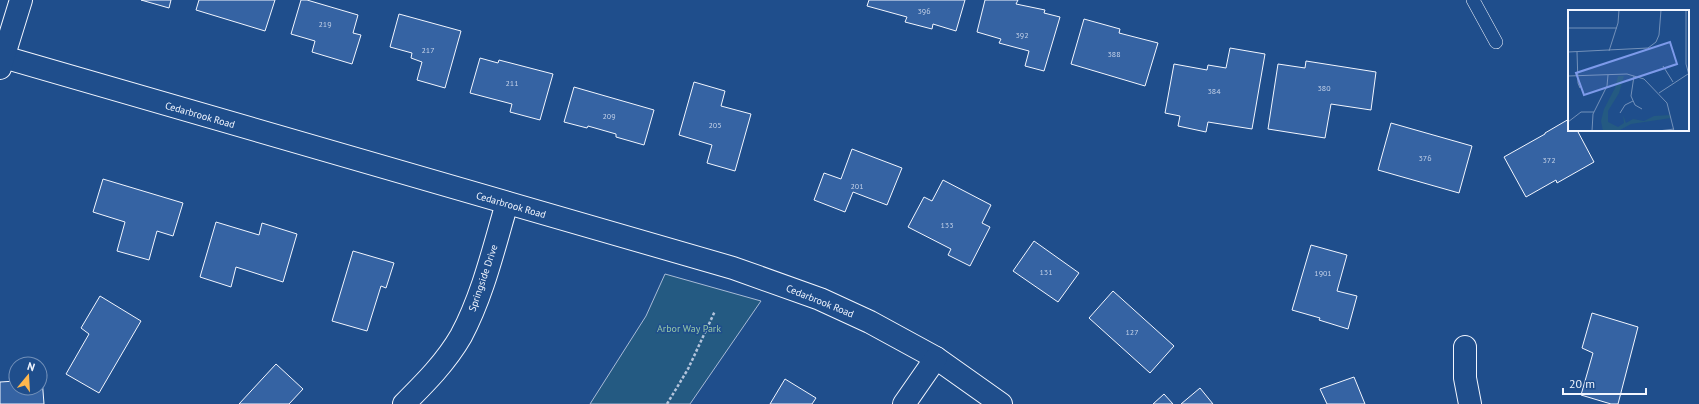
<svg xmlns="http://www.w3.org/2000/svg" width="1699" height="404" font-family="'PT Sans',sans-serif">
<rect width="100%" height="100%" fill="#1f4e8c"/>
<!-- green -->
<polygon fill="#245a82" stroke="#a8bbd7" points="665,274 761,301 690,404 590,404 646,316"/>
<!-- building -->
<g fill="#3563a3" stroke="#f2f6ff">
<polygon points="141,0 171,0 169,8"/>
<polygon points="199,0 275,0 265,31 196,10"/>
<polygon points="301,0 307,0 358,15 353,33 361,35 352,64 312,52 315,41 291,34"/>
<polygon points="869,0 965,0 956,31 933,24 932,29 905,22 907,17 867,6"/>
<polygon points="985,0 1018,0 1016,4 1045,10 1044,13 1060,17 1044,71 1025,66 1029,51 999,43 1001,39 977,32"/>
<polygon points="399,14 461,31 445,88 417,80 422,62 411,58 412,53 390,47"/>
<polygon points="1084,19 1120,29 1119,33 1158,43 1145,86 1071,64"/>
<polygon points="1230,48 1265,54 1252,129 1208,122 1206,132 1178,126 1180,116 1165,113 1174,64 1207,70 1208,65 1226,68"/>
<polygon points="480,58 498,63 499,60 553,74 540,120 510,112 512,104 470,93"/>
<polygon points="1306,61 1376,72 1371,110 1331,104 1325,138 1268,129 1278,64 1305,68"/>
<polygon points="694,82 725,91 721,106 751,114 735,171 707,163 712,145 679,135"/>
<polygon points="574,87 654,110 644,145 616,137 616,134 588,126 587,128 564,122"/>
<polygon points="1569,119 1569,130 1577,130 1594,162 1557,183 1556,180 1526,197 1504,157 1545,134 1545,133"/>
<polygon points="1391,123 1472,146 1459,193 1378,170"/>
<polygon points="852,149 902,168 887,205 853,192 845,212 814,200 824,173 841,179"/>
<polygon points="103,179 183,203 173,236 157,231 149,260 117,251 125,222 93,212"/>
<polygon points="943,180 991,205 982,223 990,227 970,266 948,255 951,249 908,227 924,197 932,201"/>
<polygon points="216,222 259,235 262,223 297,234 283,282 236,267 231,287 200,277"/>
<polygon points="1034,241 1079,273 1058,302 1013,271"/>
<polygon points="1311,245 1347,255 1337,291 1357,296 1348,329 1319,320 1320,318 1292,310"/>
<polygon points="353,251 394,263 386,288 381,286 367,331 332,321"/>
<polygon points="1113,291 1174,346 1150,373 1089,318"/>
<polygon points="100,296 141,321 99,393 66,374 89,334 81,328"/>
<polygon points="1592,313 1638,327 1618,404 1611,404 1581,395 1593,353 1582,348"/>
<polygon points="276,364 303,389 289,404 239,404"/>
<polygon points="1354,377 1365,404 1327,404 1320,389"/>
<polygon points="40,378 42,378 44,404 0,404 0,382 16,381 16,388 40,388"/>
<polygon points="785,379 816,398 812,404 770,404"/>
<polygon points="1200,388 1213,404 1181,404"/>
<polygon points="1164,394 1173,404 1153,404"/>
</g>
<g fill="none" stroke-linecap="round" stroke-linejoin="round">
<defs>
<polyline id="lane" points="1473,0 1496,42"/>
<g id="street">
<polyline points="0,56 733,268 820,299 870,322 936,358 1001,404"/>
<polyline points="0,68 21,0"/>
<polyline points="1465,347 1465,378 1470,404"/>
<path d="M404 404C425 383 446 362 461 336 483 295 494 247 507 203"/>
<polyline points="904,404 936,358"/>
</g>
</defs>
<!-- lane casing -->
<use href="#lane" stroke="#f2f6ff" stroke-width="14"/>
<!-- street casing -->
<use href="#street" stroke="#f2f6ff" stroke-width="24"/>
<!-- path -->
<polyline stroke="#b3c4dc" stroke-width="2.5" stroke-dasharray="3 2" stroke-linecap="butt" points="667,404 688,369 715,311"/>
<!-- lane -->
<use href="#lane" stroke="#1f4e8c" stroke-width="13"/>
<!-- street -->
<use href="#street" stroke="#1f4e8c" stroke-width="22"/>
</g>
<g text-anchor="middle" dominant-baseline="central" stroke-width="3" stroke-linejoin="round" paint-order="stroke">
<!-- number labels -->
<g font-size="8" fill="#c3d1e8">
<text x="924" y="11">396</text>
<text x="325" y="24">219</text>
<text x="1022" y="35">392</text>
<text x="428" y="50">217</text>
<text x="1114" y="54">388</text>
<text x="512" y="83">211</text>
<text x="1324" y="88">380</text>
<text x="1214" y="91">384</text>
<text x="609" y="116">209</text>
<text x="715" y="125">205</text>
<text x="1425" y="158">376</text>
<text x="1549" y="160">372</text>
<text x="857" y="186">201</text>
<text x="947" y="225">133</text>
<text x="1046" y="272">131</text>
<text x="1323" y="273">1901</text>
<text x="1132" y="332">127</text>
</g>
<!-- street labels -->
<g font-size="10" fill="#f2f6ff" stroke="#1f4e8c">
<text transform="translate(200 115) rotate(16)">Cedarbrook Road</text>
<text transform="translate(511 205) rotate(16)">Cedarbrook Road</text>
<text transform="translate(483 278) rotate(-71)">Springside Drive</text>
<text transform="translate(820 301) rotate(22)">Cedarbrook Road</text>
</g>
<!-- park labels -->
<g font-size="10" fill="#97c8a6" stroke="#1f4e8c">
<text x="689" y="328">Arbor Way Park</text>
</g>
</g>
<!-- overview -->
<g transform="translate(1568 10)">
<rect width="121" height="121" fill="#1f4e8c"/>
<path d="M50 66H56L51 83 40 101V112L50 117 56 113 55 105 58 113 65 109 76 111 86 106 102 105 103 108 63 114 50 121H35L33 111 36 99 47 78Z" fill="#245a82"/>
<path fill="none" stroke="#7391ba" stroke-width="1" d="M118 0V54L121 65M0 18H49M41 41 50 13 51 0M0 42 80 38 88 32 91 25 93 0M9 42 10 73 12 78M95 56 105 72M0 66 59 64 76 69 99 93 106 121M66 66 63 86 67 95 74 99M91 83 120 64M52 103 57 95 65 91M0 112 13 102H26M24 121 25 104 39 76 40 65M90 121 106 119"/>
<path fill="#7d9aea" fill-opacity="0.15" stroke="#7d9aea" stroke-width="2" d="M102 32 109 54 16 85 8 63Z"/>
<rect width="121" height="121" fill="none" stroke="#f2f6ff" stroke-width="2"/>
</g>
<!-- north arrow -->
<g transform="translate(28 376) rotate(18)"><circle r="19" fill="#1f4e8c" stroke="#7391ba"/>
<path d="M0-3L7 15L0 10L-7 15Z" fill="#ffb74d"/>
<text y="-6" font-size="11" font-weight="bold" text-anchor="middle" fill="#f2f6ff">N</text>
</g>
<!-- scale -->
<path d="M1563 388v6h83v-6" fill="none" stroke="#f2f6ff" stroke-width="2"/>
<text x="1569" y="388" font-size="12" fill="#f2f6ff" stroke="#1f4e8c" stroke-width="3" paint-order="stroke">20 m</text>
</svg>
